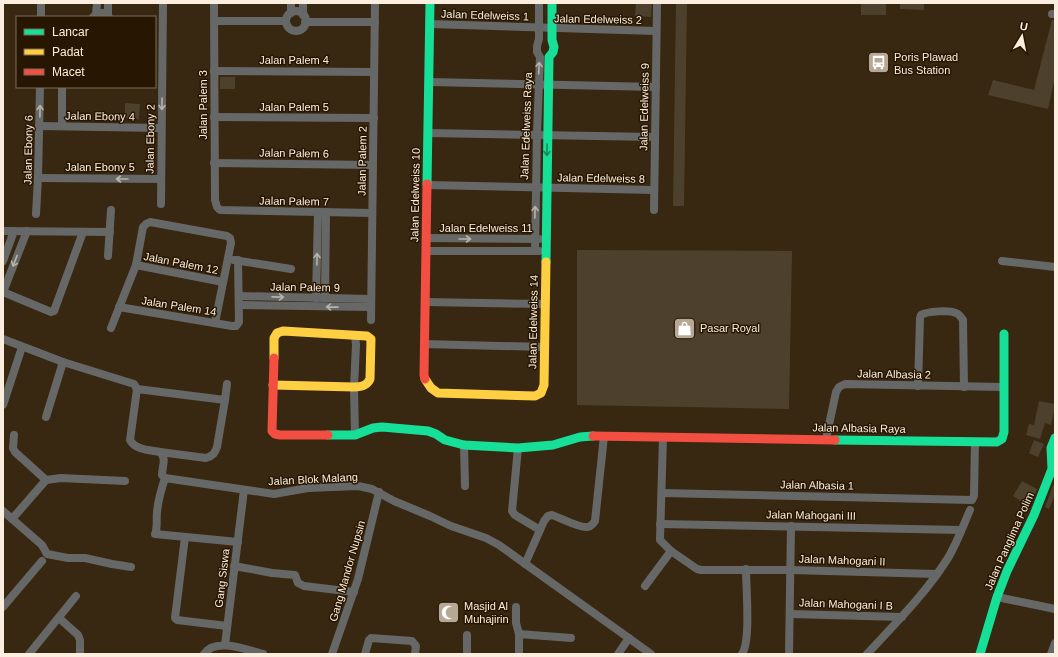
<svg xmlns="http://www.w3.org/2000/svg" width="1058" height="657" font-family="Arial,sans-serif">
<rect width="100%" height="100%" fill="#382711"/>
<!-- building -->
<g fill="#4d412d">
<polygon points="636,3 652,3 651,17 635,16"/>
<polygon points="676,3 687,3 684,206 673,206"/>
<rect x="861" y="3" width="25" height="12"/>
<polygon points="900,3 924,3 924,10 900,9"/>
<polygon points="1052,20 1055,20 1055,78 1048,109 988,95 993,80 1034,90"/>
<rect x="220" y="77" width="15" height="12"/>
<polygon points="125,103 140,104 139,119 125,118"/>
<polygon points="577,250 792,251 789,409 577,405"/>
<polygon points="1039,401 1055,404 1055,412 1054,412 1051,425 1045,423 1040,439 1026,435 1029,424 1034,425"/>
<polygon points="1034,440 1044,444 1038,457 1029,453"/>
<polygon points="1022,481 1037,489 1032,501 1028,506 1013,496"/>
<polygon points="1053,485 1055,486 1055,495 1049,509 1045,507"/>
</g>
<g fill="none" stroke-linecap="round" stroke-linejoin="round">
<!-- street -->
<g stroke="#666867" stroke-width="8">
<polyline points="214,3 215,200 217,207 220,210 372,213"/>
<polyline points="291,3 291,13"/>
<polyline points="303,3 303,15"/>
<circle cx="296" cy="21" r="10"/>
<polyline points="96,14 97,3"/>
<polyline points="1052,14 1055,14"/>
<polyline points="108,15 108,3"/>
<polyline points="41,17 41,3"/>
<path d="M93 17C98 12 104 11 109 17"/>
<polyline points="214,21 286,21"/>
<polyline points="305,22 375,22"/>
<polyline points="430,24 656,31"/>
<polyline points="214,71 374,72"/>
<polyline points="429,82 656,87"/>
<polyline points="214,117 374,118"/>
<polyline points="39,126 161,128"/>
<polyline points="62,126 62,87"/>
<polyline points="428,133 655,137"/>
<polyline points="214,163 373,165"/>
<polyline points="38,178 161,179"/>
<polyline points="427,185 654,190"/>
<polyline points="161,204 163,3"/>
<polyline points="654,210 657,5"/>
<polyline points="36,214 38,178 40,87"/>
<polyline points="3,231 110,232"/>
<polyline points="426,238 539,239"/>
<polyline points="426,251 539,251"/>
<polyline points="535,251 537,134 540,57 537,52 537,46 539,39 539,3"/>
<polyline points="108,256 111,210"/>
<polyline points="234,260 291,269"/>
<polyline points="3,261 14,231"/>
<polyline points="1002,261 1055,267"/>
<polyline points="136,265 223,282"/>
<polyline points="3,292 51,312 54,311 83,232"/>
<polyline points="3,292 27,231"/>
<polyline points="239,296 371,299"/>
<polyline points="316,298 318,212"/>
<polyline points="325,298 326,212"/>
<polyline points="425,302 545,304"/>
<polyline points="239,305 371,307"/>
<polyline points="119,307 232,326 236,326 239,322 238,260"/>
<polyline points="371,320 375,3"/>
<polyline points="111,328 136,265 143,227 146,224 150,222 227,236 230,238 231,243 215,323"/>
<polyline points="355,336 356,345 354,387 355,435"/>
<path d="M3 339 63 362 134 384 137 389 130 440C135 450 150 450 160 452 167 459 162 466 162 475L165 478 274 494 308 488 358 486 372 489 394 501 430 516 451 526 486 538 499 545 651 654"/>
<polyline points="424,344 544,347"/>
<path d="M918 386 920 318 921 315C928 311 949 310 956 313 959 314 961 317 963 320L964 387"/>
<polyline points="137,389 225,400 227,384"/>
<polyline points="3,405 22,347"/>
<polyline points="46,417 63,362"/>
<polyline points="663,437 660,540 671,551 697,569 701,570 790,570 937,574"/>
<polyline points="826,439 836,392 839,387 845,384 1003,387"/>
<polyline points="464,445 465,486"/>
<polyline points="518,448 512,511 515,515 540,530"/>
<path d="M160 452 206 458C213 456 215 453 217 447L225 400"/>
<path d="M165 478C161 490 158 501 157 512 156 520 158 527 155 534L238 542"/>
<polyline points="46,480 61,478 125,481"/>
<polyline points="662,493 972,500 974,496 975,442"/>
<polyline points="3,511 42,545 47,554 68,558 85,558 112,564 131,567"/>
<polyline points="12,519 46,480 15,452 13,448 14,435"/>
<polyline points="660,524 961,530"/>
<polyline points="185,537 175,618 177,620 227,626"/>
<path d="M525 564 544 521 548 516 552 515C561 518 579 528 587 527 591 527 593 524 595 521L604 436"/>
<polyline points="234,566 272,573 295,575 298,583 304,586 354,592"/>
<polyline points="645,586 671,551"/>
<polyline points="997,597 1055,609"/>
<polyline points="3,607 42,561"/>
<polyline points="516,607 516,623 519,634"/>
<polyline points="790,614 902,617"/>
<polyline points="59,618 78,635 80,640 80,654"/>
<polyline points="225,645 244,490"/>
<polyline points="29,654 76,596"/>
<path d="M204 654C215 637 247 650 263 654"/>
<polyline points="332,654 358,579 379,492"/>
<polyline points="365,654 369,640 371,638 412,641 416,646 415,654"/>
<polyline points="467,654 467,635"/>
<polyline points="519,654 519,634 571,638"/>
<polyline points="618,654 629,638"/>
<path d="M742 654C751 641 746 588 746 569"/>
<polyline points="789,654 791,526"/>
<path d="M867 654C896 623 926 593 948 558 957 543 963 526 970 510"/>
<polyline points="1051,654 1055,643"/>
</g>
<!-- fast -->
<g stroke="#16e098" stroke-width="9">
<polyline points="427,184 430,3"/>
<polyline points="546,262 549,57 553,52 554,47 552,40 552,3"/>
<polyline points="328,435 355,435 373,428 382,427 428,431 436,434 445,440 464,445 518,448 553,445 580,437 593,436"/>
<polyline points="835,440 997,442 1002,439 1004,432 1004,334"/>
<polyline points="980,654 997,597 1007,571 1034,515 1052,469 1051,448 1055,438"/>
</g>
<!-- slow -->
<g stroke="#ffcf43" stroke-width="9">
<polyline points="425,379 431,388 438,393 535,396 541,393 544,385 546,262"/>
<path d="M273 385 354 387C361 387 367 386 370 379L371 339 367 336 283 331 277 333 274 338V358"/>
</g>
<!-- jam -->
<g stroke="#f24e42" stroke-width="9">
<polyline points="274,358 272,431 275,434 280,435 328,435"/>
<polyline points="425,379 424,375 427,184"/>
<polyline points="593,436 835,440"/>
</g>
</g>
<!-- one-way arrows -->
<defs><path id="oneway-shaft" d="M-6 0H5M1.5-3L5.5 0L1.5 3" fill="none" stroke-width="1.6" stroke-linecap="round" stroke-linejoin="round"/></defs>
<g stroke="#b8b2a8">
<use href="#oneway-shaft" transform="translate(539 68) rotate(-87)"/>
<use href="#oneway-shaft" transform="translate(162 104) rotate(91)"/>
<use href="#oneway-shaft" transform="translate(40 111) rotate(-89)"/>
<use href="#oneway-shaft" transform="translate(122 179) rotate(-180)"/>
<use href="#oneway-shaft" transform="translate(535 212) rotate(-89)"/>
<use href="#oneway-shaft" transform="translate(465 239)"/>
<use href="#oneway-shaft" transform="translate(317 259) rotate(-89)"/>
<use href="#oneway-shaft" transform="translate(15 261) rotate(111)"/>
<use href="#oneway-shaft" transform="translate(278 297) rotate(1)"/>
<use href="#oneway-shaft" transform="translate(332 307) rotate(-179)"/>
</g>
<use stroke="#1e8554" href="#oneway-shaft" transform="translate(547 150) rotate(91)"/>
<!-- icons -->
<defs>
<symbol id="bus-square" viewBox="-11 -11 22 22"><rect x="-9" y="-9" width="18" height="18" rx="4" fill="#b7a896" stroke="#271602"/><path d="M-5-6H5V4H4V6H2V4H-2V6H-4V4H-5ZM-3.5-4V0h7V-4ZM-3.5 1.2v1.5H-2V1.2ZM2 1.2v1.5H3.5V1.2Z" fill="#fff"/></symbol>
<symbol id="shop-square" viewBox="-11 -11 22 22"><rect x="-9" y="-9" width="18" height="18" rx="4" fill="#b7a896" stroke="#271602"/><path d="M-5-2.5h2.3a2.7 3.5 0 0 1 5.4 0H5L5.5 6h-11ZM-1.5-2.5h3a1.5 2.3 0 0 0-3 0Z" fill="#fff"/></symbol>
<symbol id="mosque-square" viewBox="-11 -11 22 22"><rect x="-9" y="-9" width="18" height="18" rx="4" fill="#b7a896" stroke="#271602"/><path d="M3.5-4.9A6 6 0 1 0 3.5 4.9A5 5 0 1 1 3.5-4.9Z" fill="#fff"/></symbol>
</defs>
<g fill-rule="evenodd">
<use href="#bus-square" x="866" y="50" width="25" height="25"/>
<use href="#shop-square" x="672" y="316" width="25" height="25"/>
<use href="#mosque-square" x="436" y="600" width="25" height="25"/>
</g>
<g text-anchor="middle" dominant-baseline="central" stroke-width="3" stroke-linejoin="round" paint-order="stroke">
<!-- street labels -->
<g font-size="11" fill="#fceede" stroke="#271602">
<text transform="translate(485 15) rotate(2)">Jalan Edelweiss 1</text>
<text transform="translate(598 19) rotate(1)">Jalan Edelweiss 2</text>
<text x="294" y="60">Jalan Palem 4</text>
<text transform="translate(203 105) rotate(-90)">Jalan Palem 3</text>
<text x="294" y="107">Jalan Palem 5</text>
<text transform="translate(644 107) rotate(-89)">Jalan Edelweiss 9</text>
<text transform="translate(100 116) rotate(1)">Jalan Ebony 4</text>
<text transform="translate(526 126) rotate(-88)">Jalan Edelweiss Raya</text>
<text transform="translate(150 139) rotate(-89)">Jalan Ebony 2</text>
<text transform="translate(28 150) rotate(-89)">Jalan Ebony 6</text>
<text transform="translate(294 153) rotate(1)">Jalan Palem 6</text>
<text transform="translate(362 161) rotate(-89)">Jalan Palem 2</text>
<text x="100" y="167">Jalan Ebony 5</text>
<text transform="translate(601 178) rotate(1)">Jalan Edelweiss 8</text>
<text transform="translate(415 195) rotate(-89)">Jalan Edelweiss 10</text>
<text transform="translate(294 201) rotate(1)">Jalan Palem 7</text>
<text x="486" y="228">Jalan Edelweiss 11</text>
<text transform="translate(181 263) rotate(11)">Jalan Palem 12</text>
<text transform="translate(305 287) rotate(1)">Jalan Palem 9</text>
<text transform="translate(179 306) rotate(9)">Jalan Palem 14</text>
<text transform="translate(533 322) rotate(-89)">Jalan Edelweiss 14</text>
<text transform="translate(894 374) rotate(1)">Jalan Albasia 2</text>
<text transform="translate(859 428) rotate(1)">Jalan Albasia Raya</text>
<text transform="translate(313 479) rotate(-3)">Jalan Blok Malang</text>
<text transform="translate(817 485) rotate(1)">Jalan Albasia 1</text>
<text transform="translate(811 515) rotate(1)">Jalan Mahogani III</text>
<text transform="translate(1009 541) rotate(-66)">Jalan Panglima Polim</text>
<text transform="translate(842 560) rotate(2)">Jalan Mahogani II</text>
<text transform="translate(347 571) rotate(-74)">Gang Mandor Nupsin</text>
<text transform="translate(222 578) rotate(-83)">Gang Siswa</text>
<text transform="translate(846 604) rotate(2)">Jalan Mahogani I B</text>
</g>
<!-- poi labels -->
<g font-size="11" fill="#fceede" stroke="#271602" text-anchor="start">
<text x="894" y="57">Poris Plawad<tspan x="894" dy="13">Bus Station</tspan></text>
<text x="700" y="328">Pasar Royal</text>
<text x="464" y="606">Masjid Al<tspan x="464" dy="13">Muhajirin</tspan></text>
</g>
</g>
<!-- border -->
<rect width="1058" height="657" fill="none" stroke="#fceede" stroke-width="8"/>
<!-- legend -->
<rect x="16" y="16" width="140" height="72" fill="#271602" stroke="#7c6c5a"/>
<rect x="24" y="29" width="20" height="6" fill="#16e098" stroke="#7c6c5a"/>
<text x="52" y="36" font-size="12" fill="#fceede">Lancar</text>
<rect x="24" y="49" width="20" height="6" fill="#ffcf43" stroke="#7c6c5a"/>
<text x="52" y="56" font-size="12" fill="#fceede">Padat</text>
<rect x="24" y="69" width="20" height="6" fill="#f24e42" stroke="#7c6c5a"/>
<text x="52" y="76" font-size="12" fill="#fceede">Macet</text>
<!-- north arrow -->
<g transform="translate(1022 36) rotate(10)" stroke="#271602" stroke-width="3" paint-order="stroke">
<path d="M0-3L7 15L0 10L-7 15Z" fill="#fceede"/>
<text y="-6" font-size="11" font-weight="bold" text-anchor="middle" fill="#fceede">U</text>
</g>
</svg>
